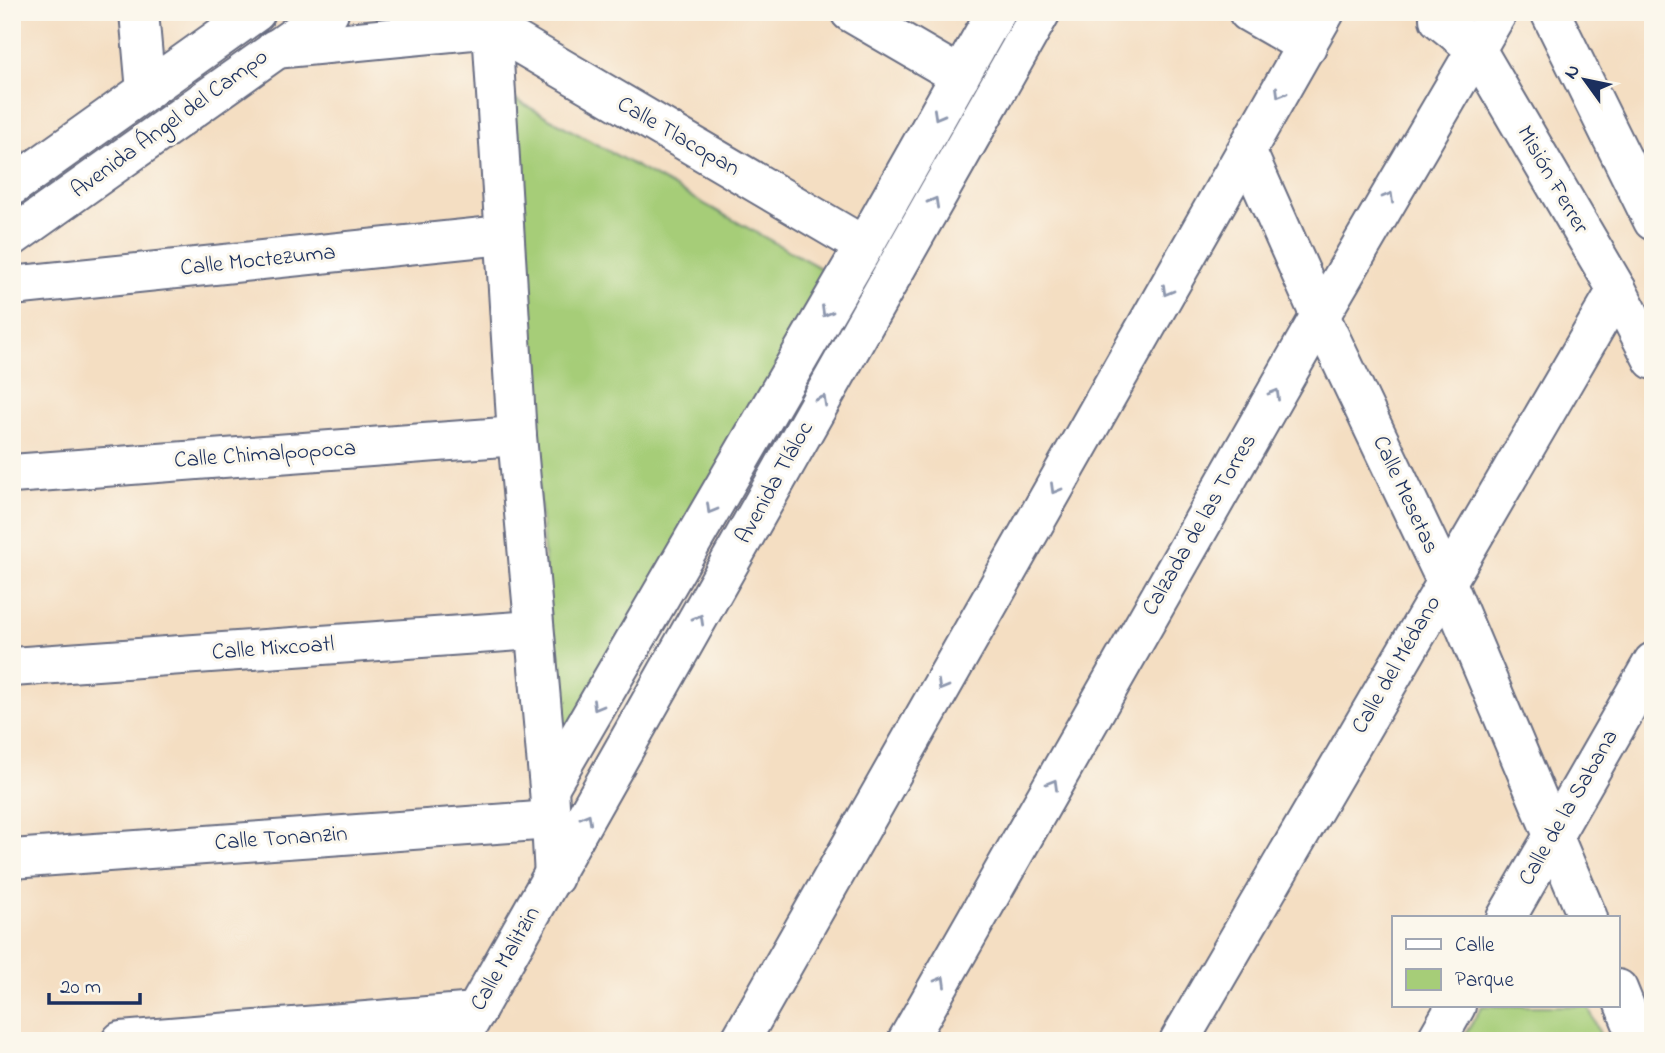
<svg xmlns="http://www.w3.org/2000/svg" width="1665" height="1053" font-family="'Indie Flower',sans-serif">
<rect width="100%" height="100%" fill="#fbf7ec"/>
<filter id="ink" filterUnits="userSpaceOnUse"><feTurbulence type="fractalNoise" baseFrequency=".0143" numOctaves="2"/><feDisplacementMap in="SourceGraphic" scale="14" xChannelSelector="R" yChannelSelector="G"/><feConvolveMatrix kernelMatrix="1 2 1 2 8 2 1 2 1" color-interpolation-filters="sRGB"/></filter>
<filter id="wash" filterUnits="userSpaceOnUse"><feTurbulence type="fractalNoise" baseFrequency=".00686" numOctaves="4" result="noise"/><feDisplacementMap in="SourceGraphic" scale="28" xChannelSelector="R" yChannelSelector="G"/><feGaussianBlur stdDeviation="1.57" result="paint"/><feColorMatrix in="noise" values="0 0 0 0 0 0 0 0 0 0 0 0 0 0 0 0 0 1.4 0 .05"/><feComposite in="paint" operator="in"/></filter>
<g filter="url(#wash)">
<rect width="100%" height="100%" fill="#f4dec2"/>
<!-- green -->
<g fill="#a6cd78" stroke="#607e6b" stroke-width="2">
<polygon points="509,96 833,275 559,751"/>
<polygon points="1482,1006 1588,1006 1603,1041 1461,1041"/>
</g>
</g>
<g filter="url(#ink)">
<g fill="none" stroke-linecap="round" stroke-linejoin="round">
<defs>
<g id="minor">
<polyline points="139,12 146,91"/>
<polyline points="491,12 517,436 549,788 554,877"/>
<polyline points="850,12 960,76"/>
<polyline points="1248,12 1307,46"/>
<polyline points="1439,12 1439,19 1476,49 1617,290 1653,360"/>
<polyline points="1550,12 1653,221"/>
<polyline points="275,49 493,28 864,246"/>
<polyline points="1247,152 1320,316 1446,581 1588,918"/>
<polyline points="12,186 256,12"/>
<polyline points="12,237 329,12"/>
<polyline points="12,286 503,235"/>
<polyline points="12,474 517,436"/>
<polyline points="12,667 534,630"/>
<polyline points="549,788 864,246 996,12"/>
<polyline points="12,859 551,820"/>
<polyline points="1506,918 1653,662"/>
<polyline points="1618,989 1639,1041"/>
<polyline points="121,1041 476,1012"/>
<polyline points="459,1041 1041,12"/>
<polyline points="1179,1041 1617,290"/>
<polyline points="1436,1041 1456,1006"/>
</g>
<g id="major">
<polyline points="740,1041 1325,12"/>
<polyline points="907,1041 1320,316 1498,12"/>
</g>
</defs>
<!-- minor casing -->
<use href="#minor" stroke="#676c81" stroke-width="42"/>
<!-- major casing -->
<use href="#major" stroke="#676c81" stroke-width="42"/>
<!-- minor -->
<use href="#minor" stroke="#fff" stroke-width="38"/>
<!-- major -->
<use href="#major" stroke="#fff" stroke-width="38"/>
</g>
<!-- one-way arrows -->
<defs><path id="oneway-chevron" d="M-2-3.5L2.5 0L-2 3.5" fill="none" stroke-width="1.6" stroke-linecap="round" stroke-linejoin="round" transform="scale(1.75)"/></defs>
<g stroke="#8d97ae">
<use href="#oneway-chevron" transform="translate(1280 93) rotate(120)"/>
<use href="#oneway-chevron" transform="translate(938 115) rotate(119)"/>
<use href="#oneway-chevron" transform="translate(1389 197) rotate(-60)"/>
<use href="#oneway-chevron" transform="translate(934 202) rotate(-61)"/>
<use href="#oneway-chevron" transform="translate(1167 291) rotate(120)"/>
<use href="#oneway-chevron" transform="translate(826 312) rotate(120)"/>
<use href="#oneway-chevron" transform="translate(1275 394) rotate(-60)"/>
<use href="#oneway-chevron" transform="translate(822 400) rotate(-61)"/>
<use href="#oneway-chevron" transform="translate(1055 489) rotate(120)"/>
<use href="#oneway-chevron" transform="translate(711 509) rotate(120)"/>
<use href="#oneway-chevron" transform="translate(699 619) rotate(-61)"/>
<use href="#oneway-chevron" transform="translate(942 686) rotate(120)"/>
<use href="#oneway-chevron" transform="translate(597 706) rotate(120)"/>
<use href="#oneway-chevron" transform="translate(1053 784) rotate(-60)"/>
<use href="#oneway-chevron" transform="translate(587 818) rotate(-61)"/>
<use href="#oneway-chevron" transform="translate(941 981) rotate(-60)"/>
</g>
</g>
<g text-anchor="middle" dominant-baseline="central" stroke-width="6" stroke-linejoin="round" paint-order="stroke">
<!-- street labels -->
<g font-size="23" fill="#1b2f5e" stroke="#fbf7ec">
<text transform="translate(170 124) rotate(-36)">Avenida Ángel del Campo</text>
<text transform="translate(678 137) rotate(30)">Calle Tlacopan</text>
<text transform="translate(1552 180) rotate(60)">Misión Ferrer</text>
<text transform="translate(258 261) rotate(-6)">Calle Moctezuma</text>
<text transform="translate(265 455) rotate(-4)">Calle Chimalpopoca</text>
<text transform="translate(775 483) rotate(-61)">Avenida Tláloc</text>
<text transform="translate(1405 495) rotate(65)">Calle Mesetas</text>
<text transform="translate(1200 525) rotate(-60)">Calzada de las Torres</text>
<text transform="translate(273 649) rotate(-4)">Calle Mixcoatl</text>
<text transform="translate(1397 665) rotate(-60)">Calle del Médano</text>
<text transform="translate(1569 808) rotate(-60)">Calle de la Sabana</text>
<text transform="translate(281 839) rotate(-4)">Calle Tonanzin</text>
<text transform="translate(506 959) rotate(-60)">Calle Malitzin</text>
</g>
</g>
<!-- margin -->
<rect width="1665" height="1053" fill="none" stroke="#fbf7ec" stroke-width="42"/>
<!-- legend -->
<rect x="1392" y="916" width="228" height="91" fill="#fbf7ec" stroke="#a1a7b3" stroke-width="2"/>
<rect x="1406" y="939" width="35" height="10" fill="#ffffff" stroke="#a1a7b3" stroke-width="2"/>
<text x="1455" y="951" font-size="21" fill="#1b2f5e">Calle</text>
<rect x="1406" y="969" width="35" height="21" fill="#a6cd78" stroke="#a1a7b3" stroke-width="2"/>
<text x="1455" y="986" font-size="21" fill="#1b2f5e">Parque</text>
<!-- north arrow -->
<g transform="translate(1585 80) rotate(303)" stroke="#fbf7ec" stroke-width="5" paint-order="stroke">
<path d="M0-5L12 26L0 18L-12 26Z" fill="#1b2f5e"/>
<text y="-10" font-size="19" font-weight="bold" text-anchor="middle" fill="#1b2f5e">N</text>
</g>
<!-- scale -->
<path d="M49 993v10h91v-10" fill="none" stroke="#1b2f5e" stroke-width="3.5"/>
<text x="60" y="993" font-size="21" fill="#1b2f5e" stroke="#fbf7ec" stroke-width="5" paint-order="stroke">20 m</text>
</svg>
